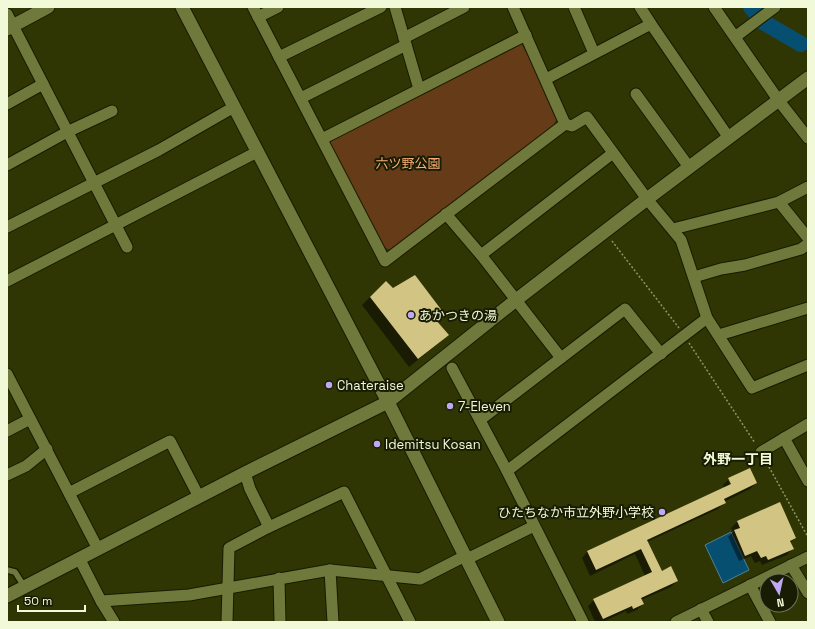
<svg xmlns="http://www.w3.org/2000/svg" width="815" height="629" font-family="'Space Grotesk','Noto Sans JP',sans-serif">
<rect width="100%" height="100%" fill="#2f3604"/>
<!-- green -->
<polygon fill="#653b18" points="521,43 541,79 558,116 553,126 390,250 384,247 328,139"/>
<!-- water -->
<polygon fill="#074f71" stroke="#4d8290" points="731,532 749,570 723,583 705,545"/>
<!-- shadow -->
<g fill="#0007" fill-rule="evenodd">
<polygon points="392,289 434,319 447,335 439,343 409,367 362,305 370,297"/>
<path d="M729 479 756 483 750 489 724 502V503L718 509 647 542 661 572 677 581 671 587 641 600 643 604 637 610 627 614 626 611 603 622H595L588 606 594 600 645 576 635 554 590 576 582 558 587 552 724 488 723 485ZM728 480H730L732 489Z"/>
<polygon points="779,503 795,538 790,543 792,549 787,555 762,565 760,561 755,563 751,556 739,561 728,537 733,532 731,528 737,522"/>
</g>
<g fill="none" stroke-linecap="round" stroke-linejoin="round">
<!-- river -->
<polyline stroke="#074f71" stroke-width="16" points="751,7 763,22 801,44"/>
</g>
<!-- building -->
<g fill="#d2c483">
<polygon points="415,275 443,312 435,319 449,335 418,359 370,297 386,281 393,288"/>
<polygon points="750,468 757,483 724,499 726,503 647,540 662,571 671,566 678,581 641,598 644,604 633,609 632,606 603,619 593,599 652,572 641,549 596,570 587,551 731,484 728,478"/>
<polygon points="780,502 796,538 790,541 794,549 768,560 766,556 761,558 757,551 745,556 734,530 740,528 737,521"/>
</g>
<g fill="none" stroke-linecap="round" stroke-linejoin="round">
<defs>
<polyline id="service" points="7,570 15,572 24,586"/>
<g id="minor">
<polyline points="253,7 385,261 565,124"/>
<polyline points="395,7 419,89"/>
<polyline points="513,7 565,124"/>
<polyline points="574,7 594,53"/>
<polyline points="640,7 651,24 729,138"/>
<polyline points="714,7 779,101 808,138"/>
<polyline points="7,14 127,247"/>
<polyline points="258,17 278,7"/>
<polyline points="735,37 775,7"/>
<polyline points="404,38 464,7"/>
<polyline points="279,57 381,7"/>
<polyline points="546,79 651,24"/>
<polyline points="636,94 689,167"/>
<polyline points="301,98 406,45"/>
<polyline points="7,104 43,84"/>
<polyline points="565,124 572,126 587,117 647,199 681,240 707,318 752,388 808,365"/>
<polyline points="322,139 526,35"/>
<polyline points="7,165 67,132 112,111"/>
<polyline points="779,202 808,238"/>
<polyline points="446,214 481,255 561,358"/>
<polyline points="7,227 159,150 234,107"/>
<polyline points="673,229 779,202 808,187"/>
<polyline points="481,255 613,153"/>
<polyline points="694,277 721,269 745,265 801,249 808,244"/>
<polyline points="7,281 257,152"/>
<polyline points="719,335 808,308"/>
<polyline points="452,368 507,471 583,622"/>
<polyline points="7,374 98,549"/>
<polyline points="480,420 625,309 661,354"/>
<polyline points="7,431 30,419"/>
<polyline points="784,438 808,481"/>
<polyline points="761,452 808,424"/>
<polyline points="507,471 707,318"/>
<polyline points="7,475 26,466 47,449"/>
<polyline points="69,493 170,441 199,497"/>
<polyline points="269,527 344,492 410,622"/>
<polyline points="79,558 101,601 114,622"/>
<polyline points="467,559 534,526"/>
<polyline points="791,565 808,593"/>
<polyline points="330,570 333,622"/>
<polyline points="279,578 280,622"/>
<polyline points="750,585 770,622"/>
<polyline points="101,601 189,595 330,570 420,579 465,556"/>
<polyline points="701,609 708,622"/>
<polyline points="227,622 229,548 269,527 250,489 245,473"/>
<polyline points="676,622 808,557"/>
</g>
<g id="tertiary">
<polyline points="182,7 388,402 498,622"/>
<polyline points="7,29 48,7"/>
<polyline points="7,596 245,473 388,402 516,300 647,199 808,78"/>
</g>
</defs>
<!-- service casing -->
<use href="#service" stroke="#181c00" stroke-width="8"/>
<!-- minor casing -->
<use href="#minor" stroke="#181c00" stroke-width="13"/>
<!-- tertiary casing -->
<use href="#tertiary" stroke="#181c00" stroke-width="15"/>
<!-- path -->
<g stroke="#8d956b" stroke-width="1.5" stroke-dasharray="2 2" stroke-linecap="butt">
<polyline points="612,241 679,328"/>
<polyline points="689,343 755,443"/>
<polyline points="765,460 808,537"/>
</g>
<!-- service -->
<use href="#service" stroke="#6f793b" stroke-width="5.5"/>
<!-- minor -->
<use href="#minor" stroke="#6f793b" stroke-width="11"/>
<!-- tertiary -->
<use href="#tertiary" stroke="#6f793b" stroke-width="13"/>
</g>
<!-- markers -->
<g fill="#bfa9f4" stroke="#181c03" stroke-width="1.5">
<circle cx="411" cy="315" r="4"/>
<circle cx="329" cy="385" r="4"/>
<circle cx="450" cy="406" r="4"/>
<circle cx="377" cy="444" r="4"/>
<circle cx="662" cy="512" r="4"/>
</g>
<g text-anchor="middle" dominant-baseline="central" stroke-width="4" stroke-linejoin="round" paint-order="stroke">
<!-- park labels -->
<g font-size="13" fill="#faae74" stroke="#181c03">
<text x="408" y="163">六ツ野公園</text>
</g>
<!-- poi labels -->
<g font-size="13" fill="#f1f9d8" stroke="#181c03" text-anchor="start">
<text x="419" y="315">あかつきの湯</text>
<text x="337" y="385">Chateraise</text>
<text x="458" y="406">7-Eleven</text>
<text x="385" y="444">Idemitsu Kosan</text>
<text x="654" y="512" text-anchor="end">ひたちなか市立外野小学校</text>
</g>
<!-- neighbourhood labels -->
<g font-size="14" font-weight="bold" fill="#f1f9d8" stroke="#181c03">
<text x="738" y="459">外野一丁目</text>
</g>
</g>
<!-- border -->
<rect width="815" height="629" fill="none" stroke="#f1f9d8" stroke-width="16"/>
<!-- north arrow -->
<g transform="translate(779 593) rotate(171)"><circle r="19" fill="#181c03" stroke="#6f7458"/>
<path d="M0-3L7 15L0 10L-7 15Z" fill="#bfa9f4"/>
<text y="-6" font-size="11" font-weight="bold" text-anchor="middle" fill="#f1f9d8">N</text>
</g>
<!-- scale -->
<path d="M18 605v6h67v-6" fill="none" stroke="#f1f9d8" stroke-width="2"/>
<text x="24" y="605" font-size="12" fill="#f1f9d8" stroke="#181c03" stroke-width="3" paint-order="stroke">50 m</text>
</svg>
